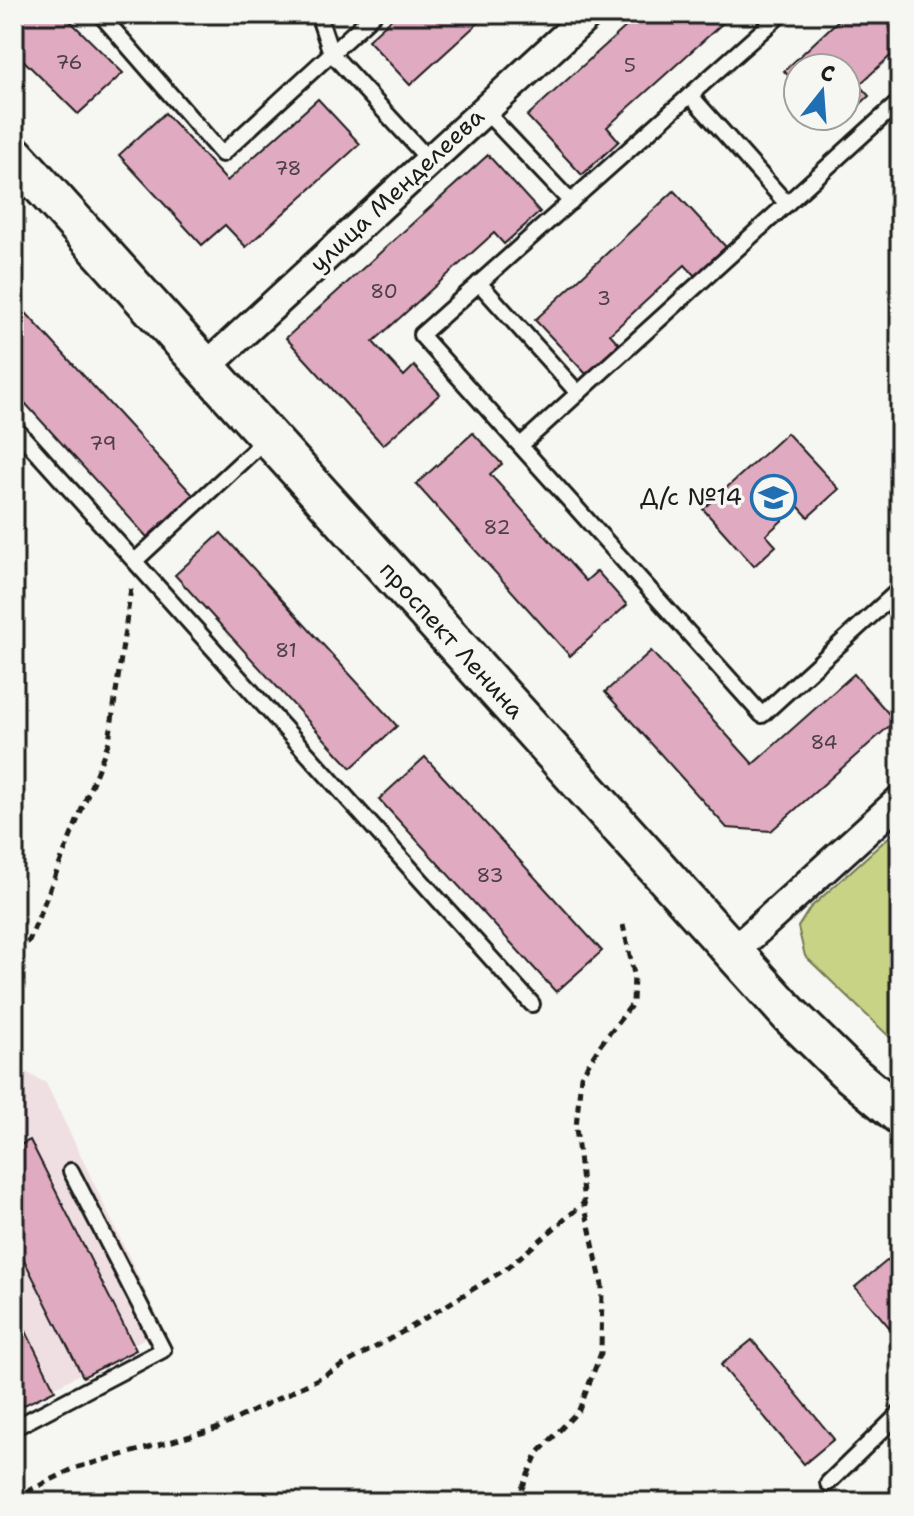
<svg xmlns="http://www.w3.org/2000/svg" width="914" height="1516" font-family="'Shantell Sans',sans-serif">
<rect width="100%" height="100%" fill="#f6f6f2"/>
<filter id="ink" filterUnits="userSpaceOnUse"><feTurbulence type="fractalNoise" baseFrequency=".0125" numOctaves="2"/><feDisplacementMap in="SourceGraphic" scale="16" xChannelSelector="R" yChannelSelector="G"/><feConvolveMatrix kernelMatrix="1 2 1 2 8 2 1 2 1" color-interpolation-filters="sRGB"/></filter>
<g filter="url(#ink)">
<!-- built -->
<polygon fill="#efdfe3" points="14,1066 46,1083 163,1328 14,1410"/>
<!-- green -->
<polygon fill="#c8d386" stroke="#727851" stroke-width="2" points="900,827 900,1047 805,956 798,927 810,908"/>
<!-- building -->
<g fill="#e0aac0" stroke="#1c1c1c" stroke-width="2">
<polygon points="14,14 63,14 123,73 78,114 14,51"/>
<polygon points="397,14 488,14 410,85 368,40"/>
<polygon points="640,14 733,14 607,127 619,141 582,175 527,116"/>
<polygon points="845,14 900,14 900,47 859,85 869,96 836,127 826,116 846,116 846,68 798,68 798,86 784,71"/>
<polygon points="318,99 360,144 246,247 225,225 202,245 119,155 165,113 227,181"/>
<polygon points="488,155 540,212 504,244 494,233 373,342 404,376 414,366 440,394 383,445 286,338"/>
<polygon points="674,191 726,247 695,276 685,265 610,334 620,345 588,376 535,320"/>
<polygon points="16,302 193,495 147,537 14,391 14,304"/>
<polygon points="473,433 502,464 490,474 586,581 597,571 627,605 570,656 416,484"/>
<polygon points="787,433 839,489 808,517 798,506 766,535 776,546 754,566 703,509"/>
<polygon points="221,533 397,726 351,768 175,575"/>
<polygon points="900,613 900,634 890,623"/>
<polygon points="651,651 753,764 854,674 895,721 771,831 727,828 605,692"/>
<polygon points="425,757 602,951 556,992 379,799"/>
<polygon points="30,1140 136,1350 83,1377 14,1240 14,1148"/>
<polygon points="900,1250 900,1340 855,1287"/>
<polygon points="14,1307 55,1390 14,1410"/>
<polygon points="752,1340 834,1439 804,1464 721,1365"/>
</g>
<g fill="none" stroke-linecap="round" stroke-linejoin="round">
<defs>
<g id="lane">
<polyline points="100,14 222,154 374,14"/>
<polyline points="318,14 331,53 429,160"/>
<polyline points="781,14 421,335 762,715 900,589"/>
<polyline points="690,95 787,204"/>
<polyline points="484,110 571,202"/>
<polyline points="479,283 578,393"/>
<polyline points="14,427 532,1004"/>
<polyline points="521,445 900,101"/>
<polyline points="135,561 266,439"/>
<polyline points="14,1428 163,1350 71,1171"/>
<polyline points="828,1483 900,1413"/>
</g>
<g id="street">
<polyline points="206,367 589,14"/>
<polyline points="733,952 900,800"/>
</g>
<polyline id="secondary" points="14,155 790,1015 846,1070 900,1115"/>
</defs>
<!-- lane casing -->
<use href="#lane" stroke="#1c1c1c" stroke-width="20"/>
<!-- street casing -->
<use href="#street" stroke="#1c1c1c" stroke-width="34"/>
<!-- secondary casing -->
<use href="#secondary" stroke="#1c1c1c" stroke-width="44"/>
<!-- path -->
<g stroke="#1c1c1c" stroke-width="5" stroke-dasharray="8 6" stroke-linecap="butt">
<polyline points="14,949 29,941 109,741 131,588"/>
<polyline points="14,1498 75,1468 216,1429 320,1378 406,1330 506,1269 584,1203"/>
<polyline points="516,1502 537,1454 579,1410 601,1353 602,1285 584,1203 576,1127 581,1076 601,1044 633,1003 634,974 623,925"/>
</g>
<!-- lane -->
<use href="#lane" stroke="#f6f6f2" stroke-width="14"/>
<!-- street -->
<use href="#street" stroke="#f6f6f2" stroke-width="28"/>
<!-- secondary -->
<use href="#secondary" stroke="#f6f6f2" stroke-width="38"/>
</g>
</g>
<!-- icons -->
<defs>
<symbol id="school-ring" viewBox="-11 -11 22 22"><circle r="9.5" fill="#f6f6f2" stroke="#1f6fb2" stroke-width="1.5"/><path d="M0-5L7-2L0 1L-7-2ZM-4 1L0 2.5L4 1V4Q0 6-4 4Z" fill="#1f6fb2"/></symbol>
</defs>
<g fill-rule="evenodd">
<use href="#school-ring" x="748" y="472" width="51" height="51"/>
</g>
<g text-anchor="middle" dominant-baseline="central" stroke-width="7" stroke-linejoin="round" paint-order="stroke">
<!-- number labels -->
<g font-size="20" fill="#4d4045">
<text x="69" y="62">76</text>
<text x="630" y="65">5</text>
<text x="288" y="168">78</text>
<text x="384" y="291">80</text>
<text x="604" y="298">3</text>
<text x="103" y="443">79</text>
<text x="497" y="527">82</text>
<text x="286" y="650">81</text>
<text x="824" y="742">84</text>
<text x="490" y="875">83</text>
</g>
<!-- street labels -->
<g font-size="24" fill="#1c1c1c" stroke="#f6f6f2">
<text transform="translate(397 190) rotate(-43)">улица Менделеева</text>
<text transform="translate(452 640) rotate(48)">проспект Ленина</text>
</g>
<!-- poi labels -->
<g font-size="24" fill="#1c1c1c" stroke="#f6f6f2" text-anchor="end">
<text x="742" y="497">Д/с №14</text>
</g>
</g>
<!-- margin -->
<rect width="914" height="1516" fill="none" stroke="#f6f6f2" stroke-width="48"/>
<rect x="24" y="24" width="866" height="1468" fill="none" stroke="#1c1c1c" stroke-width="3" filter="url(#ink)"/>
<!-- north arrow -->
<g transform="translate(822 92) rotate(17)"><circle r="38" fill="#f6f6f2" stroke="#9f9f9c" stroke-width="2"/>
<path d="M0-6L14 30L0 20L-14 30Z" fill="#1f6fb2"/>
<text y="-12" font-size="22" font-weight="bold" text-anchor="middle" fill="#1c1c1c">С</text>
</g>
</svg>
